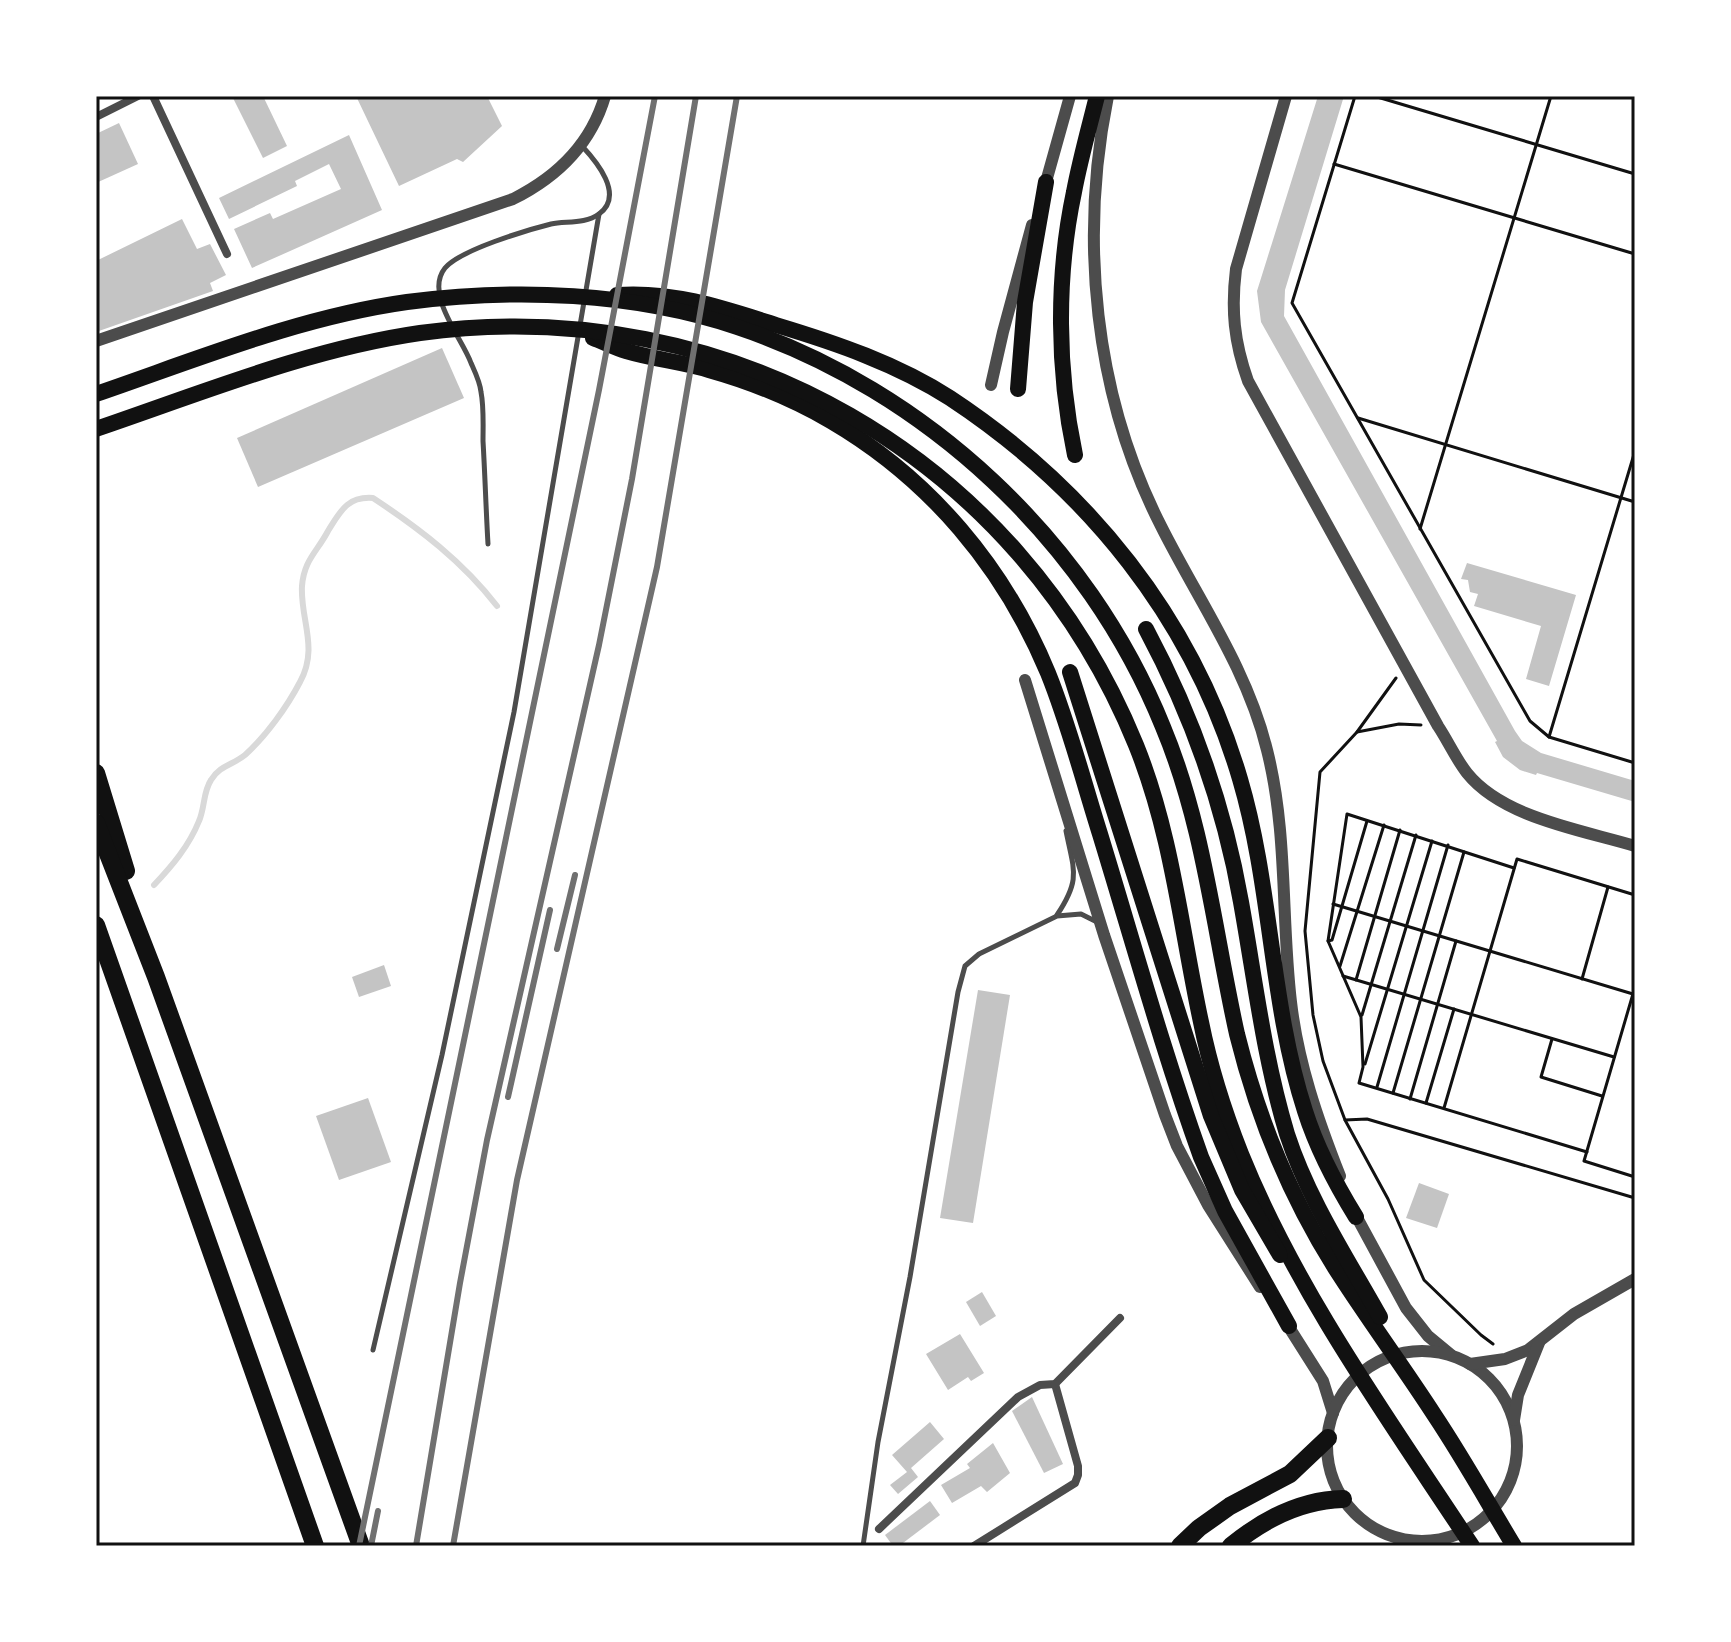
<svg xmlns="http://www.w3.org/2000/svg" width="1731" height="1642" font-family="Georgia,serif">
<rect width="100%" height="100%" fill="#fff"/>
<g fill="none" stroke-linecap="round" stroke-linejoin="round">
<!-- stream -->
<path stroke="#d9d9d9" stroke-width="6" d="M154 885C172 866 189 846 199 821 205 807 203 792 211 780 220 765 233 765 245 755 266 736 287 707 300 682 319 648 300 619 302 586 304 560 317 552 328 531 340 512 347 496 373 498 420 529 462 561 497 606"/>
</g>
<!-- building -->
<g fill="#c4c4c4">
<polygon points="232,96 263,96 287,146 263,158"/>
<polygon points="356,96 487,96 502,126 463,162 457,159 399,186"/>
<polygon points="1318,96 1344,96 1285,290 1284,316 1515,731 1522,741 1541,753 1635,781 1635,802 1537,773 1536,775 1520,770 1503,757 1495,742 1497,741 1261,322 1257,291"/>
<polygon points="119,123 138,164 96,183 96,134"/>
<polygon points="349,135 382,210 252,268 234,229 270,213 273,219 341,189 329,164 295,181 297,186 229,219 219,198"/>
<polygon points="182,219 197,249 210,244 226,275 210,283 213,291 96,332 96,261"/>
<polygon points="442,348 464,398 258,487 237,438"/>
<polygon points="1467,563 1576,595 1549,686 1526,679 1541,626 1474,606 1478,594 1470,592 1468,580 1461,579"/>
<polygon points="384,965 391,986 359,997 352,977"/>
<polygon points="978,990 1010,995 973,1223 940,1218"/>
<polygon points="368,1098 391,1162 339,1180 316,1116"/>
<polygon points="1419,1183 1449,1194 1437,1228 1406,1218"/>
<polygon points="982,1292 996,1316 980,1326 966,1302"/>
<polygon points="960,1334 984,1373 971,1381 968,1377 948,1390 926,1354"/>
<polygon points="1032,1397 1063,1464 1044,1473 1012,1411"/>
<polygon points="930,1422 944,1439 911,1468 918,1477 898,1494 890,1485 907,1472 892,1455"/>
<polygon points="993,1443 1010,1473 987,1492 981,1486 952,1503 941,1485 970,1468 967,1464"/>
<polygon points="930,1501 940,1515 899,1546 893,1546 885,1535"/>
</g>
<g fill="none" stroke-linecap="round" stroke-linejoin="round">
<!-- path -->
<g stroke="#111" stroke-width="3">
<polyline points="1355,96 1292,303 1530,721 1549,737 1635,763"/>
<polyline points="1374,96 1635,174"/>
<polyline points="1334,164 1635,254"/>
<polyline points="1358,418 1635,502"/>
<polyline points="1420,529 1551,96"/>
<polyline points="1396,678 1357,732 1320,772 1305,931 1313,1015 1323,1061 1345,1120 1388,1199 1424,1280 1481,1335 1493,1344"/>
<polyline points="1357,732 1399,724 1421,725"/>
<polyline points="1549,737 1635,451"/>
<polyline points="1514,868 1347,814 1328,941 1361,1017 1363,1067 1359,1083 1587,1152"/>
<polyline points="1333,904 1633,994"/>
<polyline points="1328,941 1332,940 1367,821"/>
<polyline points="1340,966 1384,825"/>
<polyline points="1343,976 1614,1057"/>
<polyline points="1582,979 1608,887"/>
<polyline points="1356,980 1400,830"/>
<polyline points="1635,987 1584,1161 1635,1177"/>
<polyline points="1362,1015 1416,835"/>
<polyline points="1552,1039 1541,1077 1602,1096"/>
<polyline points="1365,1064 1432,841"/>
<polyline points="1377,1087 1448,845"/>
<polyline points="1393,1093 1464,852"/>
<polyline points="1410,1099 1456,941"/>
<polyline points="1426,1103 1454,1009"/>
<polyline points="1444,1108 1517,859 1635,895"/>
<polyline points="1345,1120 1367,1119 1635,1198"/>
</g>
<!-- service -->
<g stroke="#4c4c4c" stroke-width="5">
<path d="M488 544C486 510 485 475 483 441 483 425 484 407 481 392 480 382 475 372 471 363 462 338 424 294 445 268 460 250 527 230 551 224 567 221 585 224 599 214 625 195 596 161 582 146"/>
<path d="M1057 915C1081 879 1074 871 1066 831"/>
<polyline points="373,1350 442,1055 514,712 599,214"/>
<polyline points="863,1546 878,1442 910,1277 958,992 965,966 979,954 1057,916 1081,914 1095,921"/>
</g>
<!-- minor -->
<g stroke="#4c4c4c" stroke-width="8">
<polyline points="153,96 227,254"/>
<polyline points="96,117 138,96"/>
<polyline points="879,1529 1018,1397 1040,1385 1055,1384 1120,1318"/>
<polyline points="974,1546 1075,1483 1078,1475 1078,1466 1055,1384"/>
</g>
<!-- tertiary -->
<g stroke="#4c4c4c" stroke-width="12">
<path d="M1108 96C1079 239 1094 395 1161 526 1198 600 1247 668 1267 750 1288 833 1281 918 1291 1002 1298 1063 1318 1120 1340 1176"/>
<path d="M1286 96 1236 269C1231 309 1234 342 1248 381L1438 726C1448 741 1456 759 1467 773 1503 818 1582 830 1635 846"/>
<polyline points="1044,189 1070,96"/>
<path d="M96 341 513 199C557 177 591 144 605 96"/>
<polyline points="991,385 1003,332 1032,225"/>
<polyline points="1025,680 1104,935 1165,1115 1177,1146 1208,1205 1260,1287"/>
<polyline points="1354,1212 1406,1308 1428,1336 1451,1355"/>
<polyline points="1285,1321 1323,1381 1333,1413"/>
<circle cx="1422" cy="1446" r="95"/>
<polyline points="1470,1364 1505,1359 1528,1350 1574,1314 1635,1279"/>
<polyline points="1514,1420 1518,1395 1539,1343"/>
</g>
<!-- trunk -->
<g stroke="#111" stroke-width="16">
<path d="M617 295C673 291 723 308 776 325 836 343 897 364 950 398 1088 489 1193 619 1240 779 1272 887 1270 1003 1305 1111 1317 1149 1335 1183 1356 1217"/>
<path d="M593 338C604 342 615 348 626 351 653 359 682 362 709 370 752 382 793 399 831 421 930 479 1004 567 1048 673 1069 725 1083 780 1100 834 1133 942 1163 1051 1201 1157L1225 1211 1289 1326"/>
<polyline points="1018,389 1025,302 1046,182"/>
<path d="M96 394C198 359 300 317 407 302 515 288 633 292 737 327 926 390 1088 541 1163 727 1204 825 1214 931 1237 1034 1258 1119 1292 1201 1339 1274 1370 1322 1404 1368 1435 1416 1463 1458 1488 1503 1514 1546"/>
<path d="M96 429C202 393 309 349 420 333 728 291 1019 457 1136 745 1172 834 1181 929 1201 1022 1210 1067 1224 1111 1241 1154 1297 1293 1390 1421 1472 1546"/>
<path d="M1075 455C1057 370 1056 277 1074 192 1080 160 1089 128 1097 96"/>
<path d="M1146 629C1192 715 1224 805 1241 902 1255 980 1264 1058 1287 1134 1308 1199 1347 1258 1380 1317"/>
<polyline points="1070,672 1211,1116 1242,1190 1280,1255"/>
</g>
<!-- motorway -->
<g stroke="#111" stroke-width="18">
<polyline points="96,773 126,871"/>
<polyline points="96,823 156,977 361,1546"/>
<polyline points="96,925 315,1546"/>
<polyline points="1180,1546 1199,1528 1230,1506 1290,1474 1328,1438"/>
<path d="M1231 1546C1264 1519 1300 1500 1343 1499"/>
</g>
<!-- rail -->
<g stroke="#707070" stroke-width="6">
<polyline points="557,949 575,875"/>
<polyline points="508,1097 550,910"/>
<polyline points="359,1546 599,390 655,96"/>
<polyline points="371,1546 378,1511"/>
<polyline points="416,1546 460,1283 487,1140 599,645 632,479 696,96"/>
<polyline points="453,1546 517,1180 657,567 737,96"/>
</g>
</g>
<!-- border -->
<rect width="1731" height="1642" fill="none" stroke="#ffffff" stroke-width="196"/>
<rect x="98" y="98" width="1535" height="1446" fill="none" stroke="#111" stroke-width="3"/>
</svg>
